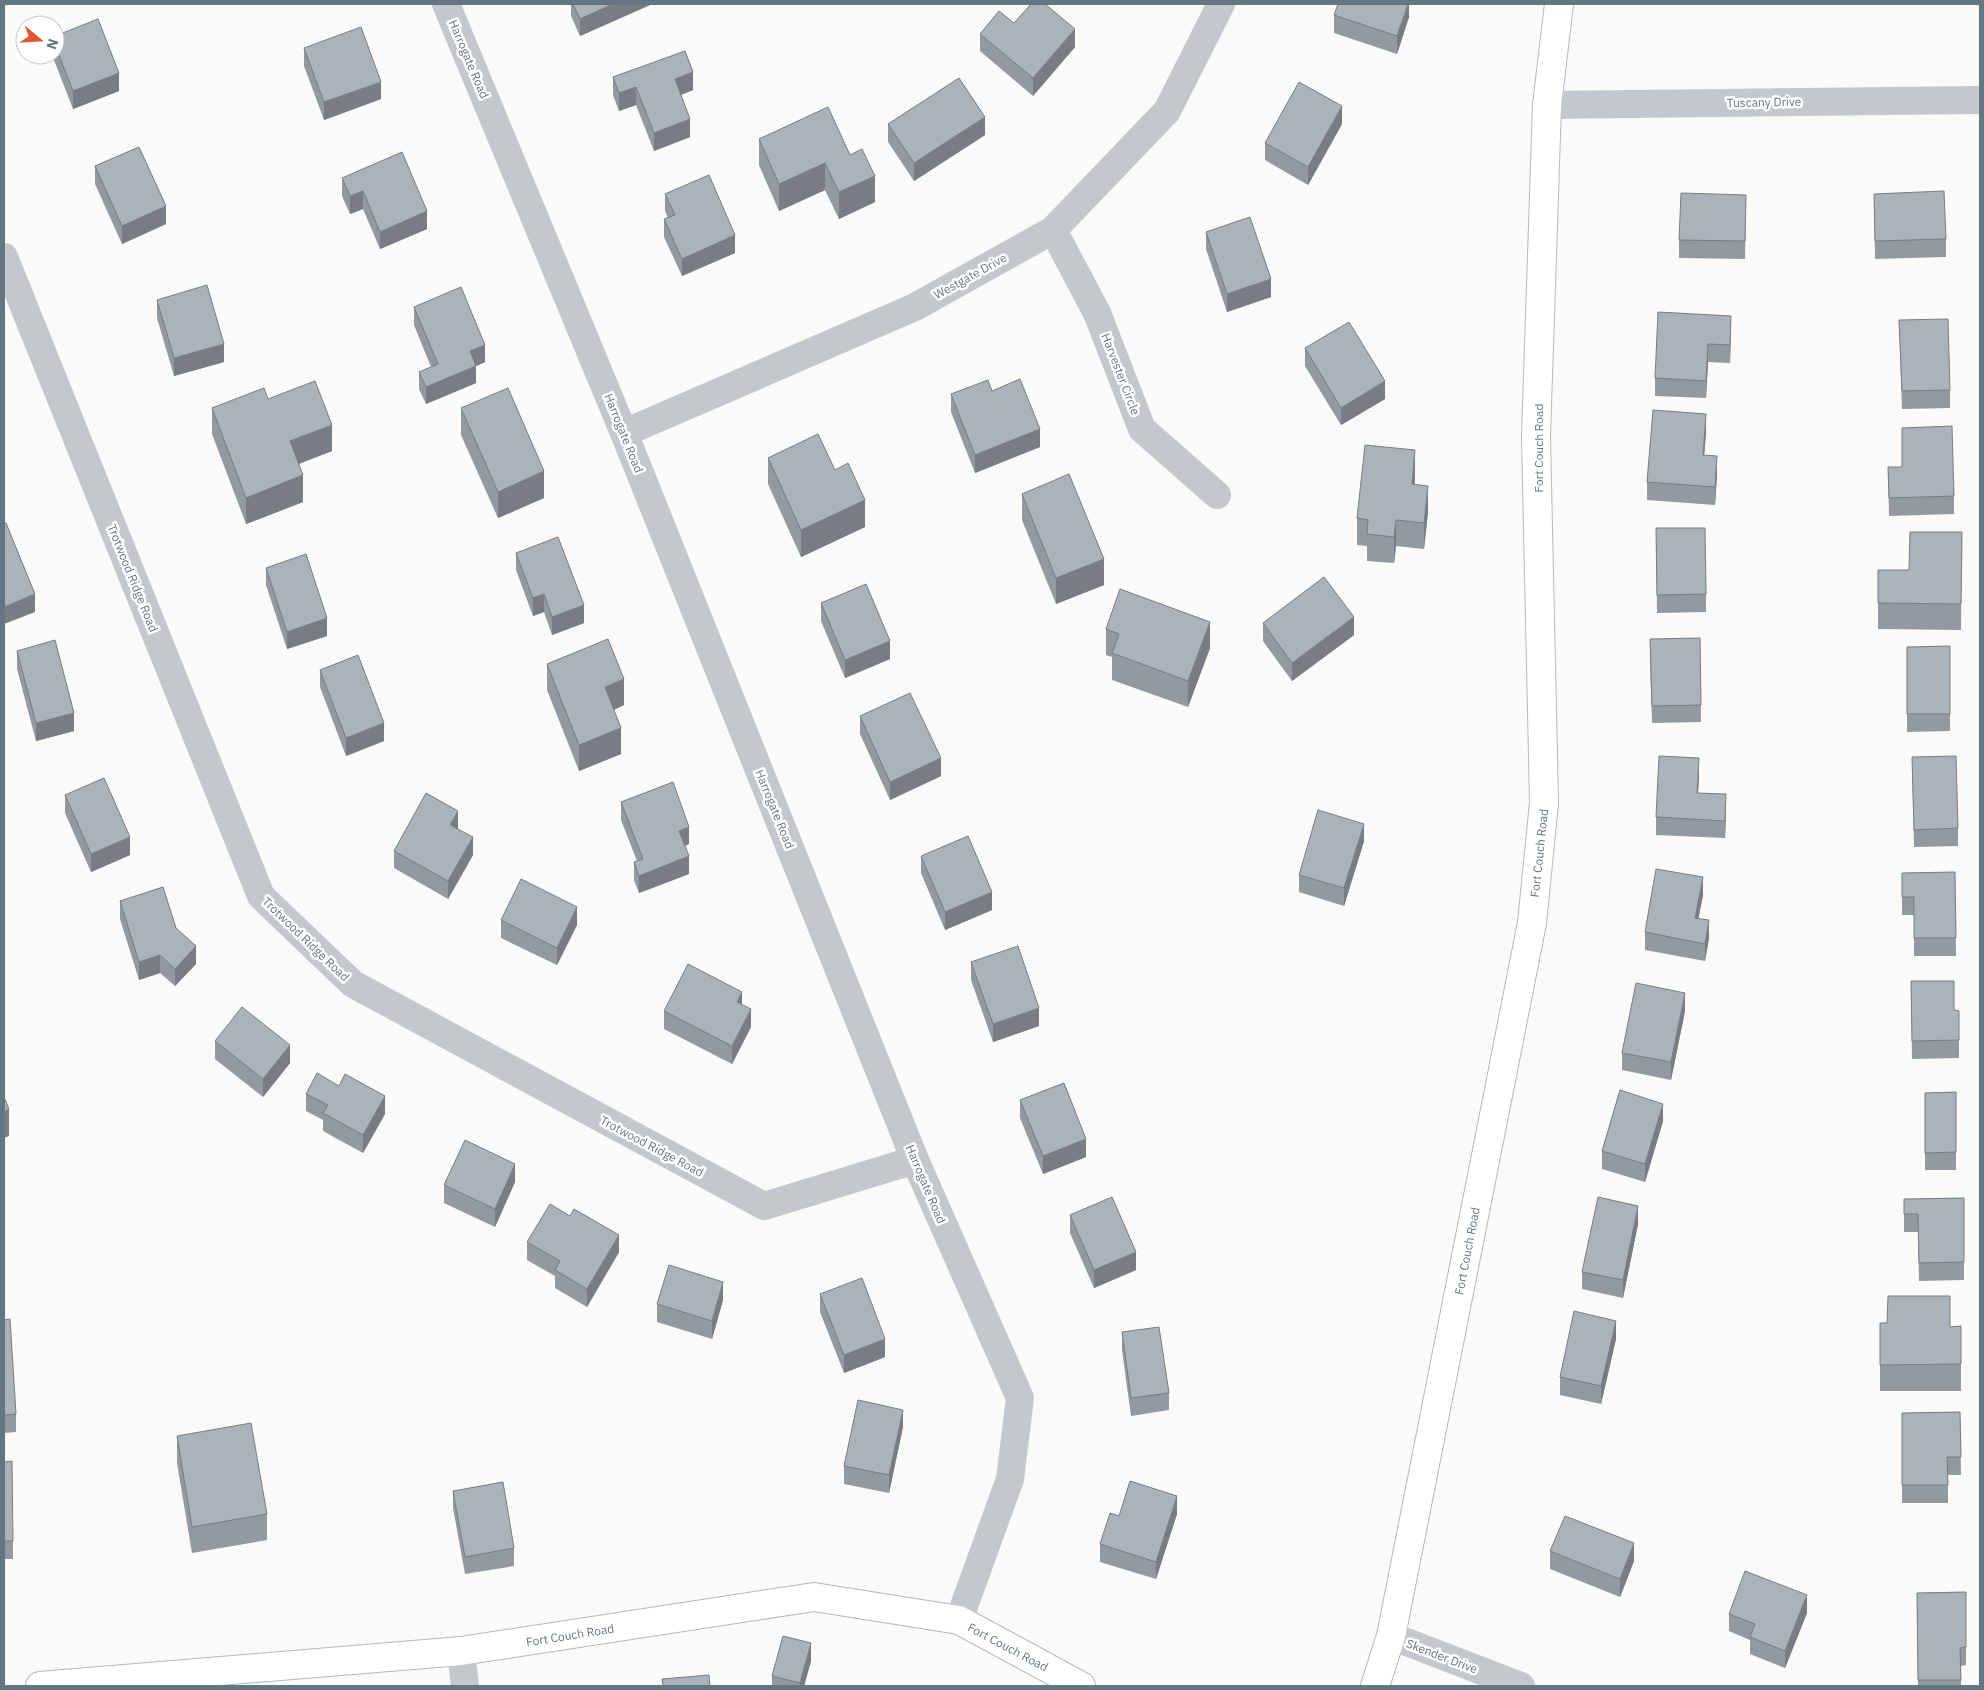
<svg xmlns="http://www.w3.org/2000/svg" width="1984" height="1690" font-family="'IBM Plex Sans',sans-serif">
<rect width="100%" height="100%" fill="#fafaf8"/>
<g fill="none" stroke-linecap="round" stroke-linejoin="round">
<defs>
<g id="secondary">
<polyline points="40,1686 461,1651 814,1597 959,1620 1081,1686"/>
<polyline points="1375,1686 1391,1636 1532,923 1544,803 1536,436 1547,105 1559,4"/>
</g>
</defs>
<!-- secondary casing -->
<use href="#secondary" stroke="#b3babf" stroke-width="30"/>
<!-- street -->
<g stroke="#c3c8cc" stroke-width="28">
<polyline points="446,4 624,433 915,1160 1020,1398 1010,1479 959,1620"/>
<polyline points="1547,105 1980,100"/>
<polyline points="1053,230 1097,313 1142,429 1217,495"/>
<polyline points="4,257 261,896 353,984 764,1206 915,1160"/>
<polyline points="624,433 915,307 1053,230 1167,111 1221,4"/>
<polyline points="1391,1636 1521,1686"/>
<polyline points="461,1651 465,1686"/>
</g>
<!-- secondary -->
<use href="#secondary" stroke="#fff" stroke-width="28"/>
</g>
<!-- wall -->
<g fill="#929a9f">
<polygon points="571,4 650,4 650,5 580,36 571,16"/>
<polygon points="1409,4 1409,17 1397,54 1334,33 1334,15"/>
<polygon points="1014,23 1075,47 1033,96 980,51 980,34"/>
<polygon points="55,36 119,91 73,109 52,55 55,55"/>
<polygon points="304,48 381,99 324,120 304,66"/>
<polygon points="613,77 693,90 681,95 690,137 654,151 636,105 619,111 613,95"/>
<polygon points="888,124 985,135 914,181 888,142"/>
<polygon points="1342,124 1308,185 1265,160 1265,143"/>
<polygon points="759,139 850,155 875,202 839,219 825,190 779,211 759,165"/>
<polygon points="95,166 166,224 122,244 95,184"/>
<polygon points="342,178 427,229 380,249 363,209 350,214 342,196"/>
<polygon points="665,194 735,253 682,276 664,237 664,219 668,218 665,211"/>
<polygon points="1874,194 1946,239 1946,257 1875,259"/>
<polygon points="1746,212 1745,259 1679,258 1679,240"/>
<polygon points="1206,232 1271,297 1227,312 1206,249"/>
<polygon points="157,300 224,362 174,376 157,318"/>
<polygon points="414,307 485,362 476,366 476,383 426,404 419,389 419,372 431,367 414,325"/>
<polygon points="1731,316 1730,363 1708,362 1706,398 1655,396 1655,378"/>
<polygon points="1899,320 1950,390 1950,408 1902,409"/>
<polygon points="1305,348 1385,399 1341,425 1305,366"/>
<polygon points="951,394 1040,447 975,473 951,412"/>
<polygon points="268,399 332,451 299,464 303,502 246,524 212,434 212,408"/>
<polygon points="461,408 544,498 498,518 461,435"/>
<polygon points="1706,432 1704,455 1717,474 1715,505 1647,500 1647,482"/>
<polygon points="768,458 835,470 865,527 801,557 768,484"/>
<polygon points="1888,467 1902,467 1954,496 1954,514 1889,516"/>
<polygon points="1415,477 1415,485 1428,512 1424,549 1396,546 1394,563 1367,561 1367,546 1357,545 1357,518"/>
<polygon points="1022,494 1104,585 1056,604 1022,520"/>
<polygon points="1962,532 1961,630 1878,629 1878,603 1909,570"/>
<polygon points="1656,546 1706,594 1706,612 1657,613"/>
<polygon points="516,553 584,623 552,635 544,612 533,616 516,570"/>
<polygon points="266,568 327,636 287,649 266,585"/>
<polygon points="821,603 890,659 845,678 821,621"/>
<polygon points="1263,623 1354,635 1292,681 1263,641"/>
<polygon points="1106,629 1210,648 1188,707 1112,680 1112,657 1106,655"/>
<polygon points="1700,638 1701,722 1652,723 1650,657"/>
<polygon points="1907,647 1950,714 1950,731 1907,732"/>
<polygon points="17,651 74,731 36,741 17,669"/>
<polygon points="547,664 624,705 614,710 621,754 579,771 547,690"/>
<polygon points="320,670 384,741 346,756 320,687"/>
<polygon points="860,716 941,776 890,800 860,734"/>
<polygon points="1912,757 1958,828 1958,846 1914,847"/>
<polygon points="1699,776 1698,793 1726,812 1725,838 1656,835 1656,817"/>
<polygon points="65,795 130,855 91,872 65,813"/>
<polygon points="621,802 689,844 685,846 689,874 639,893 634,880 634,862 637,861 621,820"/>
<polygon points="458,829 473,855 448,899 394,868 394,851"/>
<polygon points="1364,841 1344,906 1299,892 1299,875"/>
<polygon points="921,856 992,910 945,930 921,873"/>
<polygon points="1955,872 1956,956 1914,956 1914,915 1902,915 1902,873"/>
<polygon points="1703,895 1698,919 1709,938 1705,961 1645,950 1645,932"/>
<polygon points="120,901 176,928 196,964 175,986 160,973 139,980 120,919"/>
<polygon points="501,920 577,925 557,965 501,938"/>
<polygon points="971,962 1039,1026 993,1042 971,980"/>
<polygon points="1911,981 1954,1010 1959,1011 1959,1058 1912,1059"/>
<polygon points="742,1004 751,1027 732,1064 664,1029 664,1011"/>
<polygon points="1685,1011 1671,1080 1622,1070 1622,1053"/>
<polygon points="215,1041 290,1063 263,1097 215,1059"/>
<polygon points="339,1086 385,1114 363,1153 323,1131 323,1120 306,1111 306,1094"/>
<polygon points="1956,1092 1956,1170 1925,1170 1925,1093"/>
<polygon points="1020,1100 1086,1157 1043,1174 1020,1118"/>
<polygon points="1663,1121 1645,1182 1602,1169 1602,1151"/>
<polygon points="515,1182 495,1227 444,1203 444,1185"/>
<polygon points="1964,1198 1964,1280 1919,1281 1918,1232 1904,1232 1904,1199"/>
<polygon points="1070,1215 1136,1270 1094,1288 1070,1233"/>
<polygon points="1638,1224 1623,1298 1582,1289 1582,1272"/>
<polygon points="527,1242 619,1252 587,1307 555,1288 555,1276 527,1260"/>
<polygon points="820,1294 885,1357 844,1373 820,1312"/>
<polygon points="723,1300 712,1339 657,1322 657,1304"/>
<polygon points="4,1320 16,1414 16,1432 4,1433"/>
<polygon points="1880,1323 1950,1327 1961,1326 1961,1391 1880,1391"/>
<polygon points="1122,1332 1169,1393 1169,1410 1131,1416 1122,1350"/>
<polygon points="1616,1339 1601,1404 1560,1395 1560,1377"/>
<polygon points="1960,1412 1961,1475 1948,1475 1948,1503 1902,1503 1902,1413"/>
<polygon points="903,1427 889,1493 844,1484 844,1466"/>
<polygon points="177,1436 267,1514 267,1540 192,1553 177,1463"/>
<polygon points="4,1462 13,1541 13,1559 4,1559"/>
<polygon points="453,1491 514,1548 514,1566 465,1574 453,1508"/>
<polygon points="1177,1514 1156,1579 1100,1562 1100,1544 1119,1516"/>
<polygon points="1550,1551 1634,1561 1620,1597 1550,1569"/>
<polygon points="1966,1592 1966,1665 1961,1666 1961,1686 1918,1686 1917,1593"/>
<polygon points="1807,1613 1785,1668 1750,1654 1750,1640 1729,1631 1729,1614"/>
<polygon points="811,1661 804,1686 772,1686 772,1676"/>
</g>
<!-- shaded-wall -->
<g fill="#777d82">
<polygon points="613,4 650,4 650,5 580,36 580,19"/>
<polygon points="1408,4 1409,4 1409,17 1397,54 1397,36"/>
<polygon points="1075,29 1075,47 1033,96 1033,78"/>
<polygon points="693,72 693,90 675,97 675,79"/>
<polygon points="119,73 119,91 73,109 73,91"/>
<polygon points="381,82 381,99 324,120 324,102"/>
<polygon points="636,87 636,105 619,111 619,93"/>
<polygon points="1342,106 1342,124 1308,185 1308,167"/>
<polygon points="985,117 985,135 914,181 914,163"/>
<polygon points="690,119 690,137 654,151 654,133"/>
<polygon points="825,163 825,190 779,211 779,184"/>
<polygon points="875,176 875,202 839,219 839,192"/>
<polygon points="363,191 363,209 350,214 350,196"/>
<polygon points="166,206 166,224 122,244 122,226"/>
<polygon points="427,211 427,229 380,249 380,232"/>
<polygon points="735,235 735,253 682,276 682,259"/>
<polygon points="1271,279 1271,297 1227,312 1227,294"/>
<polygon points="1731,316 1731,334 1730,363 1730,345"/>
<polygon points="224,344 224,362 174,376 174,358"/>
<polygon points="1708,344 1708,362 1706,398 1706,381"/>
<polygon points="485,345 485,362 476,366 476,383 426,404 426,387 470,351"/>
<polygon points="1385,381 1385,399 1341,425 1341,408"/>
<polygon points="1706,414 1706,432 1703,473 1703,455"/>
<polygon points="332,425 332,451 290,467 290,441"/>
<polygon points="1040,429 1040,447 975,473 975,455"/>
<polygon points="1415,450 1415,477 1412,510 1412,484"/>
<polygon points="1717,456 1717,474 1715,505 1715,487"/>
<polygon points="544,471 544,498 498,518 498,492"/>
<polygon points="303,475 303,502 246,524 246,498"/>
<polygon points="1428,486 1428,512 1424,549 1424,523"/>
<polygon points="865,500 865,527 801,557 801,530"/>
<polygon points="1396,520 1396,546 1394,563 1394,537"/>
<polygon points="1104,559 1104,585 1056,604 1056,578"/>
<polygon points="35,594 35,612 4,624 4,607"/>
<polygon points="544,594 544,612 533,616 533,598"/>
<polygon points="584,605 584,623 552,635 552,617"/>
<polygon points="1354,617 1354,635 1292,681 1292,663"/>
<polygon points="327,618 327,636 287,649 287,632"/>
<polygon points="1210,622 1210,648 1188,707 1188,681"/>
<polygon points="890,641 890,659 845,678 845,660"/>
<polygon points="624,679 624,705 605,714 605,687"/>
<polygon points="74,713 74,731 36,741 36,723"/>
<polygon points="384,723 384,741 346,756 346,738"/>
<polygon points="621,728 621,754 579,771 579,745"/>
<polygon points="941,758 941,776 890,800 890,782"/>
<polygon points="1699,758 1699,776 1697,810 1697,793"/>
<polygon points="1726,794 1726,812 1725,838 1725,821"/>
<polygon points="458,811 458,829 450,825"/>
<polygon points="1364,824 1364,841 1344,906 1344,888"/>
<polygon points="689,827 689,844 679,848 679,831"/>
<polygon points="130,837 130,855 91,872 91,854"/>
<polygon points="473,837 473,855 448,899 448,881"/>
<polygon points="689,856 689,874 639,893 639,876"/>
<polygon points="1703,877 1703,895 1695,936 1695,918"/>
<polygon points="992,892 992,910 945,930 945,912"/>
<polygon points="577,907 577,925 557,965 557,948"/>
<polygon points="1709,920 1709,938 1705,961 1705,944"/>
<polygon points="196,946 196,964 175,986 175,969"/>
<polygon points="160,955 160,973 139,980 139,962"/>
<polygon points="742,992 742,1009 737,1002"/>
<polygon points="1685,993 1685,1011 1671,1080 1671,1062"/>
<polygon points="1039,1008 1039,1026 993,1042 993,1024"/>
<polygon points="751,1009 751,1027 732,1064 732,1046"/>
<polygon points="290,1045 290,1063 263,1097 263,1079"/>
<polygon points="385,1096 385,1114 363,1153 363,1135"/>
<polygon points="1663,1104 1663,1121 1645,1182 1645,1164"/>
<polygon points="9,1109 9,1136 4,1138 4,1112"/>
<polygon points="1086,1139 1086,1157 1043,1174 1043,1156"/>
<polygon points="515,1164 515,1182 495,1227 495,1209"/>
<polygon points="1638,1206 1638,1224 1623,1298 1623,1280"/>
<polygon points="619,1235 619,1252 587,1307 587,1289"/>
<polygon points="1136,1252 1136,1270 1094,1288 1094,1270"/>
<polygon points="723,1282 723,1300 712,1339 712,1321"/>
<polygon points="1616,1321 1616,1339 1601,1404 1601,1386"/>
<polygon points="885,1339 885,1357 844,1373 844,1355"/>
<polygon points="903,1410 903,1427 889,1493 889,1475"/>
<polygon points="1177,1496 1177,1514 1156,1579 1156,1562"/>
<polygon points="1634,1543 1634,1561 1620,1597 1620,1579"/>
<polygon points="1807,1595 1807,1613 1785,1668 1785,1651"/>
<polygon points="811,1643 811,1661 804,1686 800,1686 800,1683"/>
</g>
<!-- building -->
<g fill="#aab3b9" stroke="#777d82">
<polygon points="573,4 613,4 580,19"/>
<polygon points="1031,4 1045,4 1075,29 1033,78 980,34 999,11 1014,23"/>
<polygon points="1338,4 1408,4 1397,36 1334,15"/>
<polygon points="98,19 119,73 73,91 55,45 55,36"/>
<polygon points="361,27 381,82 324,102 304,48"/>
<polygon points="685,51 693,72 675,79 690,119 654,133 636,87 619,93 613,77"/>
<polygon points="959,78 985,117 914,163 888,124"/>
<polygon points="1299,82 1342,106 1308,167 1265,143"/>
<polygon points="828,107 850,155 862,149 875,176 839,192 825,163 779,184 759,139"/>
<polygon points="139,147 166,206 122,226 95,166"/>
<polygon points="402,152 427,211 380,232 363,191 350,196 342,178"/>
<polygon points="709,175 735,235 682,259 664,219 675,215 665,194"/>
<polygon points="1944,191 1946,239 1875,241 1874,194"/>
<polygon points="1681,193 1746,195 1745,241 1679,240"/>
<polygon points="1250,217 1271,279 1227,294 1206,232"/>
<polygon points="207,285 224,344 174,358 157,300"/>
<polygon points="461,287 485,345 470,351 476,366 426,387 419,372 438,364 414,307"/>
<polygon points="1658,312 1731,316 1730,345 1708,344 1706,381 1655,378"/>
<polygon points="1948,319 1950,390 1902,391 1899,320"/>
<polygon points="1349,322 1385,381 1341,408 1305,348"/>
<polygon points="1020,379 1040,429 975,455 951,394 988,380 992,391"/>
<polygon points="315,381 332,425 290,441 303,475 246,498 212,408 264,388 268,399"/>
<polygon points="508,388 544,471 498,492 461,408"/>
<polygon points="1653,410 1706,414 1703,455 1717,456 1715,487 1647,482"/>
<polygon points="1952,426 1954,496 1889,498 1888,467 1902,467 1902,428"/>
<polygon points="818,434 835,470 848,463 865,500 801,530 768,458"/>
<polygon points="1365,445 1415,450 1412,484 1428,486 1424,523 1396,520 1394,537 1367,534 1368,520 1357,518"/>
<polygon points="1069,474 1104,559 1056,578 1022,494"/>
<polygon points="4,523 6,523 35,594 4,607"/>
<polygon points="1656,528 1705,528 1706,594 1657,595"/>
<polygon points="1910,532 1962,532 1961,604 1878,603 1878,570 1909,570"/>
<polygon points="558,537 584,605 552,617 544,594 533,598 516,553"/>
<polygon points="306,554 327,618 287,632 266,568"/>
<polygon points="1324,577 1354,617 1292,663 1263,623"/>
<polygon points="866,584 890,641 845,660 821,603"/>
<polygon points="1120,589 1210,622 1188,681 1112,653 1119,634 1106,629"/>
<polygon points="1700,638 1701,705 1652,706 1650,639"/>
<polygon points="608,639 624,679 605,687 621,728 579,745 547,664"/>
<polygon points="55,640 74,713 36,723 17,651"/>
<polygon points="1950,646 1950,714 1907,714 1907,647"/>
<polygon points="358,655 384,723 346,738 320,670"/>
<polygon points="910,693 941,758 890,782 860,716"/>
<polygon points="1659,756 1699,758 1697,793 1726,794 1725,821 1656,817"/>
<polygon points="1956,756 1958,828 1914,830 1912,757"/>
<polygon points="104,778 130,837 91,854 65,795"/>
<polygon points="673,782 689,827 679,831 689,856 639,876 634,862 643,859 621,802"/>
<polygon points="426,793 458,811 450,825 473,837 448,881 394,851"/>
<polygon points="1318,810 1364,824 1344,888 1299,875"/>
<polygon points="968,836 992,892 945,912 921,856"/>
<polygon points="1656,869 1703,877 1695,918 1709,920 1705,944 1645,932"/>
<polygon points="1955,872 1956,938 1914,938 1914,897 1902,897 1902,873"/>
<polygon points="521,879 577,907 557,948 501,920"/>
<polygon points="163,887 176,928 196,946 175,969 160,955 139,962 120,901"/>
<polygon points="1018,946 1039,1008 993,1024 971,962"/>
<polygon points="688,964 742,992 737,1002 751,1009 732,1046 664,1011"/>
<polygon points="1911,981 1954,981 1954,1010 1959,1011 1959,1040 1912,1041"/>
<polygon points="1636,983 1685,993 1671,1062 1622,1053"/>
<polygon points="242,1007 290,1045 263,1079 215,1041"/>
<polygon points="317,1073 339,1086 345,1074 385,1096 363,1135 323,1113 328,1105 306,1094"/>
<polygon points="1064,1083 1086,1139 1043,1156 1020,1100"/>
<polygon points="1620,1090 1663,1104 1645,1164 1602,1151"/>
<polygon points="1956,1092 1956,1152 1925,1153 1925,1093"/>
<polygon points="4,1097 9,1109 4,1112"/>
<polygon points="465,1140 515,1164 495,1209 444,1185"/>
<polygon points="1112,1197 1136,1252 1094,1270 1070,1215"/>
<polygon points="1598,1197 1638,1206 1623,1280 1582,1272"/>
<polygon points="1964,1198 1964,1262 1919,1263 1918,1214 1904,1214 1904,1199"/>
<polygon points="550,1204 570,1216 574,1209 619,1235 587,1289 555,1270 560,1261 527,1242"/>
<polygon points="669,1265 723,1282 712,1321 657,1304"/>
<polygon points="862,1278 885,1339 844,1355 820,1294"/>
<polygon points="1888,1296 1950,1296 1950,1327 1961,1326 1961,1364 1880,1365 1880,1323 1887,1323"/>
<polygon points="1574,1311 1616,1321 1601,1386 1560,1377"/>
<polygon points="10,1319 16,1414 4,1415 4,1320"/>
<polygon points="1159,1327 1169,1393 1131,1398 1122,1332"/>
<polygon points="858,1400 903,1410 889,1475 844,1466"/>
<polygon points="1960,1412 1961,1457 1947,1457 1948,1485 1902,1485 1902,1413"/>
<polygon points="251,1423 267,1514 192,1527 177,1436"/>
<polygon points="12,1461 13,1541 4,1541 4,1462"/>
<polygon points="1130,1481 1177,1496 1156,1562 1100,1544 1110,1513 1119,1516"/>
<polygon points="503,1482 514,1548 465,1557 453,1491"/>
<polygon points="1565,1516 1634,1543 1620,1579 1550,1551"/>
<polygon points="1745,1571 1807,1595 1785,1651 1750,1637 1755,1624 1729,1614"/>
<polygon points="1966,1592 1966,1647 1960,1648 1961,1680 1918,1680 1917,1593"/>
<polygon points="783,1636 811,1643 800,1683 772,1676"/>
<polygon points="709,1675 710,1686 663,1686 662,1679"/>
</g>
<g text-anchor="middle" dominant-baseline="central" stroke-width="5" stroke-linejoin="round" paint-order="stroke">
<!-- street labels -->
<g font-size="12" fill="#657683" stroke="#fff">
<text transform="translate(469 59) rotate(67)">Harrogate Road</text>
<text transform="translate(1764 102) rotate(-1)">Tuscany Drive</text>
<text transform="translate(970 276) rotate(-29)">Westgate Drive</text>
<text transform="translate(1121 374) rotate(69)">Harvester Circle</text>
<text transform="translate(624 433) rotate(68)">Harrogate Road</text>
<text transform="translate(1538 448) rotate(-90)">Fort Couch Road</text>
<text transform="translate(133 578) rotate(68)">Trotwood Ridge Road</text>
<text transform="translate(775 809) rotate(68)">Harrogate Road</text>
<text transform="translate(1539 853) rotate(-84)">Fort Couch Road</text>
<text transform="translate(306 939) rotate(44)">Trotwood Ridge Road</text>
<text transform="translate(652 1146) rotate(28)">Trotwood Ridge Road</text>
<text transform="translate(926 1184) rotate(67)">Harrogate Road</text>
<text transform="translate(1467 1251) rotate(-79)">Fort Couch Road</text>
<text transform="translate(570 1635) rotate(-9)">Fort Couch Road</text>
<text transform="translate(1008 1647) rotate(28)">Fort Couch Road</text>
<text transform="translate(1442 1656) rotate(21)">Skender Drive</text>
</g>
</g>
<!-- border -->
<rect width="1984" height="1690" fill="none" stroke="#657683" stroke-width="10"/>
<!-- north arrow -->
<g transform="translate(40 40) rotate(108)"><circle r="24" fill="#ffffff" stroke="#c1c8cd"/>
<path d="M0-4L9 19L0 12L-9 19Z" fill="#e4572e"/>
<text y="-8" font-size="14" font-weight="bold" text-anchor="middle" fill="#657683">N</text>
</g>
</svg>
